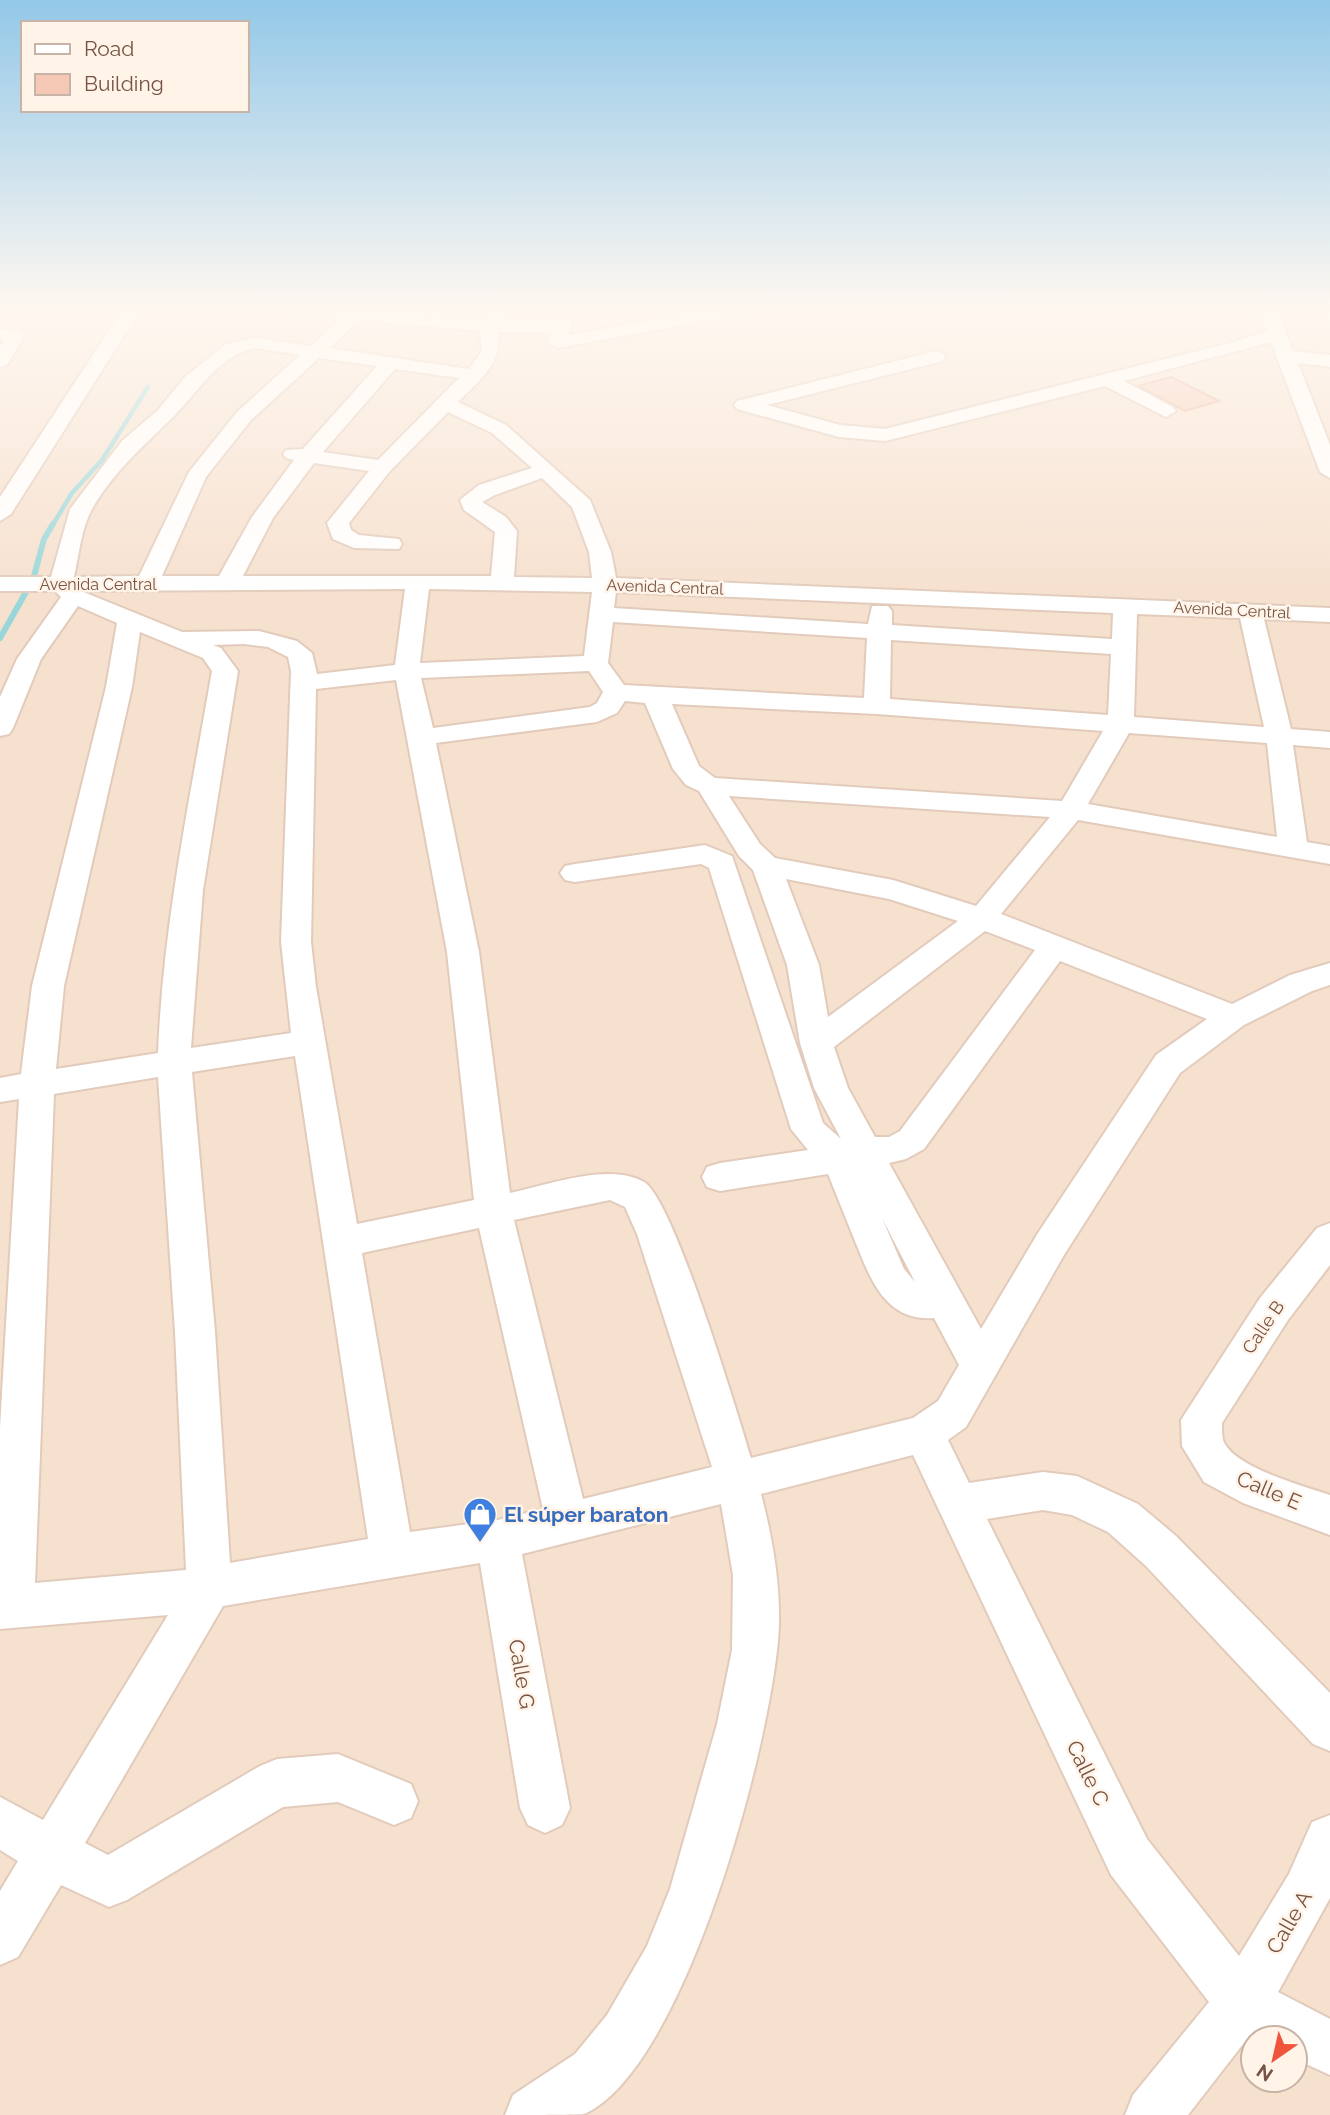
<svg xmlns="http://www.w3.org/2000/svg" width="1330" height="2115" font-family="Raleway,sans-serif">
<rect width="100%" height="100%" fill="#feefe0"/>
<!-- residential -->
<path fill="#f6e0ce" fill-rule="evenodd" d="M0 309H1330V2115H0ZM1253 2038H1295V2080H1253Z"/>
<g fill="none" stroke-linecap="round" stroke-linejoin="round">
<!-- stream-far1 -->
<polyline stroke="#99d6da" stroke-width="4.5" points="52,526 72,493 102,460 148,387"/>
<!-- stream -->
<g stroke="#99d6da" stroke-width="6">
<polyline points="34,576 44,539 53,524"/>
<polyline points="0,638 26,592"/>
</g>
</g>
<!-- building -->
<polygon fill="#f5c9b6" stroke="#e8ae95" stroke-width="2" points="1171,377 1219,401 1185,411 1138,386"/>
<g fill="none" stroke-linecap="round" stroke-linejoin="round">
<defs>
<g id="minor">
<polygon points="123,309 141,309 11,514 0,521 0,497"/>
<path d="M278 309H371L483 320 489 309H507L500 321 569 320 572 324 568 335 718 309H755L746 314 557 348 548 343 551 333 498 332C502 366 480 379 458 402L506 425 590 500 611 552 616 578 1330 608V622L1264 619 1291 729 1330 732V748L1293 745 1307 842 1330 846V864L1078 820 1001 914 1232 1004 1290 975 1330 963V985L1312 991 1244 1025 1180 1073 1064 1255 966 1427 948 1440 969 1483 1043 1472 1077 1476 1138 1504 1176 1536 1330 1693V1751L1313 1744 1146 1566 1108 1532 1072 1515 1043 1510 987 1519 1147 1839 1239 1956 1289 1874 1312 1822 1330 1815V1898L1278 1992 1330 2019V2075L1295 2059V2038H1256L1250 2035 1188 2115H1125L1133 2095 1209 2002 1111 1875 913 1455 761 1494C772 1536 780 1580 779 1624 776 1729 686 2070 584 2114 572 2115 522 2115 505 2115L513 2095 575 2054 607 2015 647 1946 670 1889 717 1724 732 1650 733 1575 721 1504 522 1554 570 1808 562 1825 545 1833 528 1825 520 1808 480 1563 223 1606 85 1843 108 1855 260 1766 277 1759 338 1754 411 1784 418 1801 411 1818 394 1825 338 1802 283 1807 127 1900 109 1907 61 1885 18 1957 0 1965V1891L18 1861 0 1850V1797L43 1820 168 1615 0 1629V1428L19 1099 0 1102V1078L21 1074 32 986 106 687 117 623 78 606 41 659 13 728 9 734 0 736V697L17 659 61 597 55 591H0V577H51L70 509 122 441 158 410 185 377 226 344 255 338 311 346 341 319 287 314ZM360 320 480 331 482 351 469 369 329 348ZM255 348 300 355 237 412 189 472 139 576 74 577C79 555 81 529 92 509 112 474 142 447 170 420 197 394 216 357 255 348ZM319 358 377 366 303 449 286 450 283 454 286 458 294 460 252 517 219 576H162L206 477 251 420ZM395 369 459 378 378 460 323 452ZM448 412 492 433 532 468 479 485 460 500 464 510 495 532 491 576H243L273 518 314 463 369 471 327 523 333 539 354 548 399 549 402 544 399 539 359 535 351 530 349 523 390 471ZM542 478 572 507 589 552 592 578 514 577 517 531 506 517 482 502 495 495ZM405 589 395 665 317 674 312 653 297 641 259 631 182 632 81 591ZM429 589 592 592 584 656 420 663ZM616 592 1113 613 1112 639 892 625V611L888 606H872L868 624 614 608ZM1137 614 1240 618 1264 727 1134 717ZM613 622 867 638 864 698 624 685 608 663ZM140 632 203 658 212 671C190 798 163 924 158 1053L56 1069 64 986 132 687ZM891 640 1111 654 1108 715 890 699ZM244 644 268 647 288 657 291 671 281 942 291 1033 191 1048 203 890 238 671 221 648 213 645ZM589 671 603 692 597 703 590 707 433 728 421 678ZM396 680 447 952 474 1200 357 1224 316 987 311 942 316 689ZM625 701 645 703 673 769 686 785 699 791 739 856 753 870 787 965 800 1043 814 1088 841 1139 823 1123 732 856 705 845 575 864 565 866 560 873 565 880 575 882 701 864 709 868 791 1129 808 1150 720 1163 707 1167 702 1177 707 1187 720 1191 828 1174C837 1196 846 1219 855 1241 870 1278 885 1322 934 1318L959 1365 938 1401 913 1418 751 1458C738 1415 673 1198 644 1182 609 1162 548 1185 510 1193L479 952 436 743 597 722 617 713ZM672 704 877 714 1103 731 1062 801 715 778 699 766ZM1129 733 1267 743 1277 837 1088 804ZM729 796 1050 817 976 906 893 880 775 858 760 844ZM786 879 889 899 958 921 828 1017 819 965ZM985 931 1035 950 900 1131 889 1137H875L848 1088 834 1047ZM1060 961 1207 1019 1156 1055 1038 1233 981 1329 889 1163 906 1159 924 1149ZM295 1056 368 1539 230 1563 215 1332 192 1072ZM158 1077 175 1332 186 1570 35 1583 54 1094ZM610 1200 625 1207 637 1234 712 1467 583 1499 514 1220ZM882 1218 915 1282 904 1269ZM479 1228 543 1509 498 1520 410 1532 362 1253Z"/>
<polygon points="1259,309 1277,309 1293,351 1330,355 1330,367 1298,363 1330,445 1330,478 1320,472 1271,342 1124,381 1173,407 1176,411 1166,417 1105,386 885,441 839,437 737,409 734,405 737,401 936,351 943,353 945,357 943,361 767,405 840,425 885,429 1234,342 1267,331"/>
<polygon points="0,329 21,332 24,336 7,365 0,367 0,346 4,340 0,339"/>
<path d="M1330 1223V1265L1288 1320 1222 1423C1222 1428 1222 1435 1223 1440 1232 1467 1304 1486 1330 1495V1535L1243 1503 1204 1482 1182 1446 1181 1420 1260 1298 1317 1228Z"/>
</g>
</defs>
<!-- minor casing -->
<use href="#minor" stroke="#e2cbbb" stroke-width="4"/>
<!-- minor -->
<use href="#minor" fill="#fff" fill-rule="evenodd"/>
</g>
<!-- sky -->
<linearGradient id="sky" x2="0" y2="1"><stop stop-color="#93c8e8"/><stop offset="0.51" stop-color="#fff8f1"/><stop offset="1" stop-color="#fff8f1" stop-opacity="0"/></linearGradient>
<rect width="1330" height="605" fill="url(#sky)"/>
<!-- icons -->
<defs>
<symbol id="shop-pin" viewBox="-11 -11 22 30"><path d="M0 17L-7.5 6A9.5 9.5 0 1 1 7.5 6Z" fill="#3f7fe0" stroke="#fff4e7"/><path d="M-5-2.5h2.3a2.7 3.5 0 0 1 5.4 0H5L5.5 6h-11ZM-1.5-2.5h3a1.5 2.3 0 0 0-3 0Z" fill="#fff"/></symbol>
</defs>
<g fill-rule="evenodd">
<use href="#shop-pin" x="461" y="1495" width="38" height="52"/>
</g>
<g text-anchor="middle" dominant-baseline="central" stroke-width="5" stroke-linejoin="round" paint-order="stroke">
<!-- far-street labels -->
<g font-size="16" fill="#765346" stroke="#fff4e7">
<text x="98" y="584">Avenida Central</text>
<text transform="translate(665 587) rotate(2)">Avenida Central</text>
<text transform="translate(1232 610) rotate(3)">Avenida Central</text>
</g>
<!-- street labels -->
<g font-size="18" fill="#765346" stroke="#fff4e7">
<text transform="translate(1263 1327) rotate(-56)">Calle B</text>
</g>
<!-- near-street labels -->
<g font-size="21" fill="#765346" stroke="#fff4e7">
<text transform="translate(1269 1490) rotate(23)">Calle E</text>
<text transform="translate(522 1674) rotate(80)">Calle G</text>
<text transform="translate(1088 1773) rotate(64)">Calle C</text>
<text transform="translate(1289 1922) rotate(-60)">Calle A</text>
</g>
<!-- near-shop labels -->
<g font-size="21" font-weight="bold" fill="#366cbe" stroke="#fff4e7" text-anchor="start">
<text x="504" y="1514">El súper baraton</text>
</g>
</g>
<!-- legend -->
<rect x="21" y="21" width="228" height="91" fill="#fff4e7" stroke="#c8b4a7" stroke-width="2"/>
<rect x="35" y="44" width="35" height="10" fill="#ffffff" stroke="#c8b4a7" stroke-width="2"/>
<text x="84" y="56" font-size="21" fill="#765346">Road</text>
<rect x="35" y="74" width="35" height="21" fill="#f5c9b6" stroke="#c8b4a7" stroke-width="2"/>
<text x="84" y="91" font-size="21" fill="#765346">Building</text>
<!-- north arrow -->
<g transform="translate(1274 2059) rotate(214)"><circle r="33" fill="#fff4e7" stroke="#c8b4a7" stroke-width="2"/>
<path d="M0-5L12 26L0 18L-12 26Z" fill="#f0553c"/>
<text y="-10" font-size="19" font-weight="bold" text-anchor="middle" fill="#765346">N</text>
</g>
</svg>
